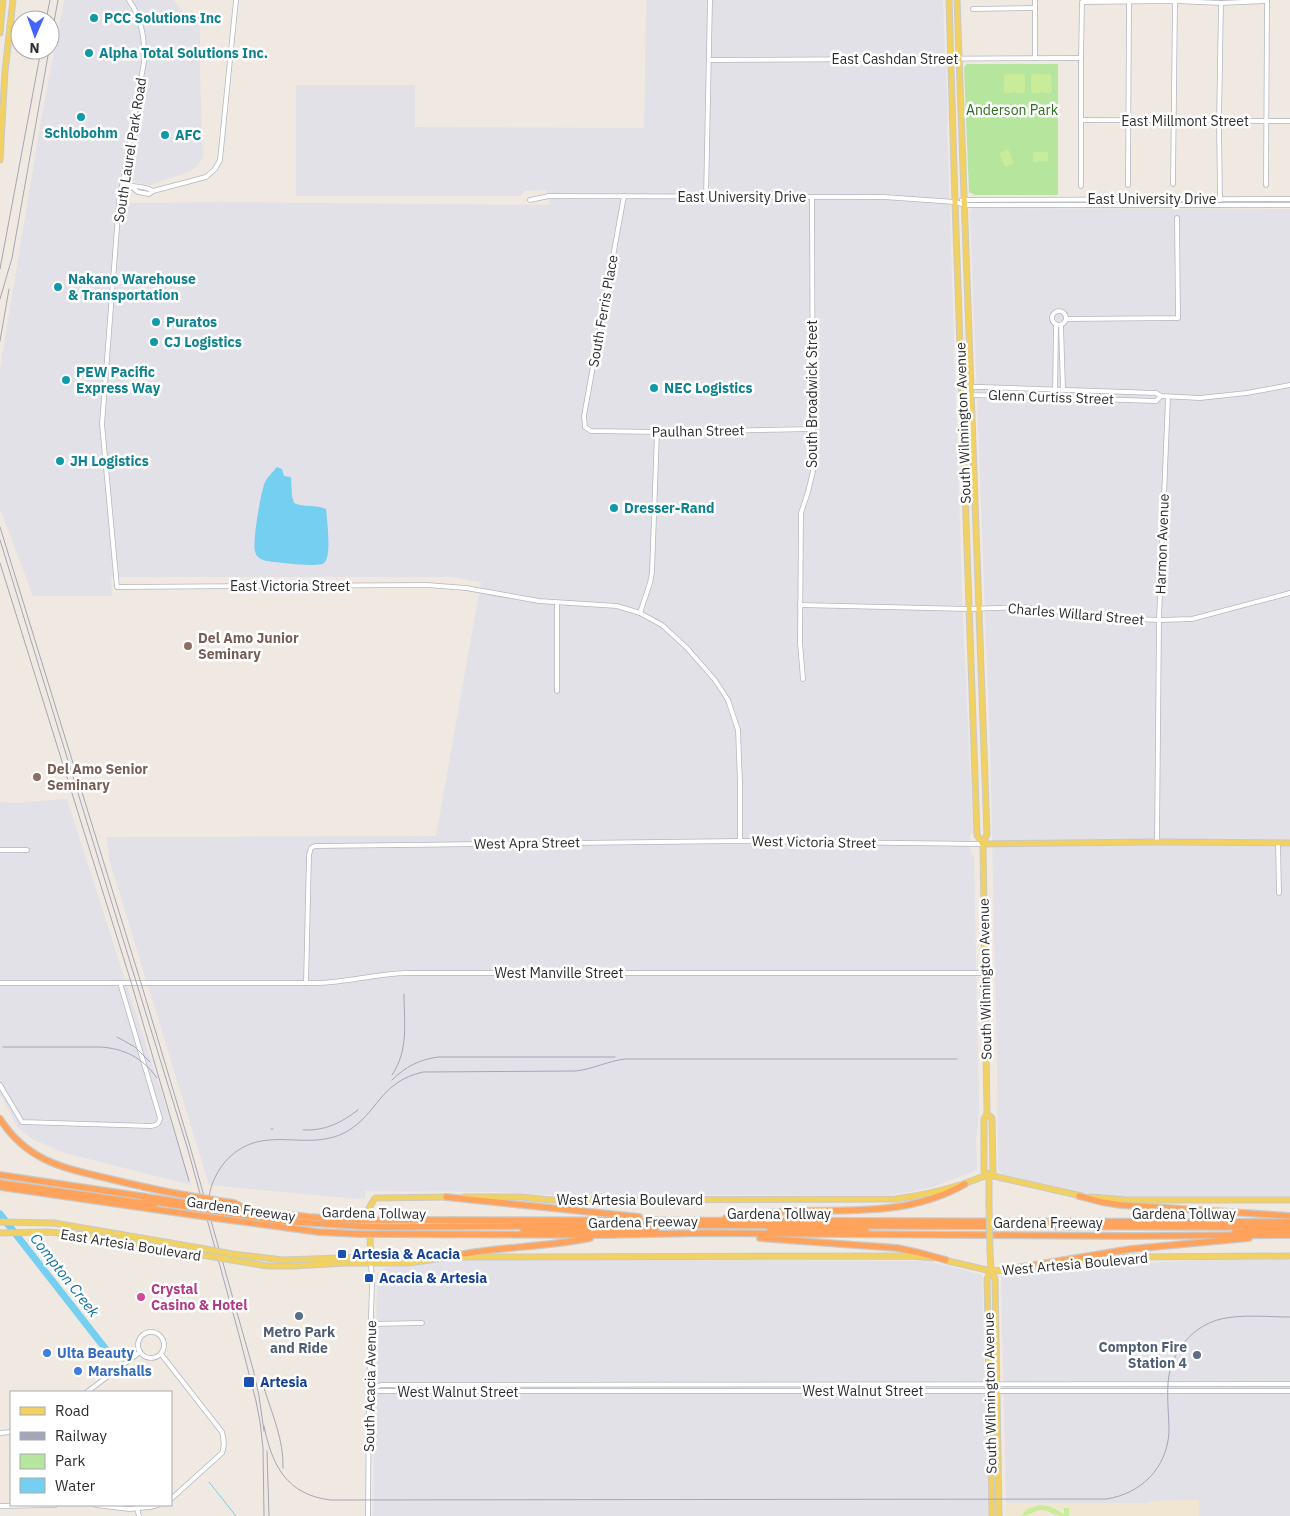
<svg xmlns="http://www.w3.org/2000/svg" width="1290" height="1516" font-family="'IBM Plex Sans',sans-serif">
<rect width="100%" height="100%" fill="#efe9e1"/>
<!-- industrial -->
<g fill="#e3e1e8">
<polygon points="64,0 174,0 183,12 189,16 200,18 200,75 203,157 197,166 190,171 151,185 128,181 125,196 126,203 221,202 550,205 546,190 524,191 520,196 296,196 296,85 415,85 415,127 644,128 646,0 943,0 948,123 947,123 963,619 973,832 970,836 971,853 974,857 979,1106 978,1123 976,1140 977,1168 975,1171 933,1187 910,1192 886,1195 547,1195 500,1192 365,1191 365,1198 358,1199 209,1185 109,859 107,837 436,836 481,582 451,577 111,577 112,596 33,596 0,509 0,369 41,120"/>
<polygon points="973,208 1290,209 1290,1197 1105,1197 1002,1174 998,1169 997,1066 990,743 970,213"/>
<polygon points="67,799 191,1185 65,1153 32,1139 17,1126 0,1095 0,802 16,803"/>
<polygon points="456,1259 924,1261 953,1267 982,1275 988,1516 373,1516 377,1274 384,1268"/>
<polygon points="1202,1260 1290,1260 1290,1516 1199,1516 1199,1501 1151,1501 1151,1503 1006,1503 1001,1277 1107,1265"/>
</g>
<!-- education -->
<polygon fill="#f0e6d1" points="1199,1500 1199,1516 1006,1516 1006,1503 1150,1503 1150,1501"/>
<!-- green -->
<polygon fill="#b6e59e" points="967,64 1058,64 1058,195 975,195 969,192 964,67"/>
<!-- pitch -->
<g fill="#c9ec9a">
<polygon points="1006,74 1014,74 1015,75 1017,74 1024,74 1025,76 1025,91 1023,93 1016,93 1015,91 1013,93 1005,93 1004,91 1004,76"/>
<polygon points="1033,74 1040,74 1042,75 1044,74 1051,74 1052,91 1050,93 1043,93 1042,91 1040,93 1032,93 1031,91 1031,76"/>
<polygon points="1008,149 1014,163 1005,167 999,153"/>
<polygon points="1033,152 1048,152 1048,161 1033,162"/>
<path d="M1040 1505C1050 1506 1056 1508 1064 1515V1508H1069V1516C1065 1516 1060 1516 1056 1515 1051 1513 1047 1510 1041 1510 1033 1511 1029 1516 1021 1516L1027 1509Z"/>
</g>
<!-- water -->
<path fill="#75cff0" d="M277 467 282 469 284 476 291 477 292 496 294 503C304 508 316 504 326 509 327 519 332 557 324 563 318 568 276 562 266 561 260 559 256 557 255 551 252 543 261 491 265 482 268 476 273 472 277 467Z"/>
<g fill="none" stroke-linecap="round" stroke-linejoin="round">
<!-- stream -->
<polyline stroke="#75cff0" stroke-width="1" points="209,1482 236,1516"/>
<!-- river -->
<polyline stroke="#75cff0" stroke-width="7" points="0,1214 108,1352"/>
<defs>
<g id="minor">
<path d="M129 0C142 19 145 39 144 62L119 202 102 424 117 587 427 585 466 588 539 601 617 606 640 613 662 625 687 648 715 680 728 700 738 730 740 783V841"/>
<polyline points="1035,0 1035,58"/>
<polyline points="973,9 1035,8"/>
<polyline points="710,60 1081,58"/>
<polyline points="1081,120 1290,121"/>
<polyline points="1173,184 1175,1"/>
<path d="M122 185C132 187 143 185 153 191"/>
<polyline points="1128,185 1129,0"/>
<polyline points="1266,185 1267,0"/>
<polyline points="1081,186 1081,58 1082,2 1175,1 1221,3 1267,1"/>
<polyline points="133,188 138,192 149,194 153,191 206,177 215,169 220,160 236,0"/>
<polyline points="624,196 584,416 585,427 591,431 657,432 812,429"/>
<polyline points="706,197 710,0"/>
<polyline points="530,200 549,196 884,197 955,202 966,205 1290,205"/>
<polyline points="962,200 1290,199"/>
<polyline points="1220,200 1219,122 1221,3"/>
<circle cx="1059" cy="318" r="7"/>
<polyline points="1066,319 1178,318 1177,218"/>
<polyline points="1061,325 1063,390"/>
<polyline points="962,391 972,387 983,387 1156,393 1161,396 1200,398 1247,393 1290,385"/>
<polyline points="962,391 972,395 1156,401 1161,396"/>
<polyline points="1055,398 1056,325"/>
<polyline points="800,605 969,609 1023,607 1109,618 1159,620 1192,619 1290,593"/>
<polyline points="640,613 650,583 652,572 657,432"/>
<polyline points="803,679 800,643 801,513 808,492 813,471 812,197"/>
<polyline points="557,691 557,603"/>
<polyline points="1157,842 1159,620 1168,397"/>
<polyline points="1278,843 1279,893"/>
<polyline points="0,850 27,850"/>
<path d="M0 983H319C348 982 376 974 405 973H985"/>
<polyline points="306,983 309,855 311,848 315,846 740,841 983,844"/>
<path d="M0 1085 22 1122 151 1126C157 1125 159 1124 160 1118L120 983"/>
<polyline points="371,1324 422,1323"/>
<circle cx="151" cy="1345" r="13"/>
<path d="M161 1354 222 1432C224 1440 225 1446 222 1453L171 1499"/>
<polyline points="369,1390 381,1385 1290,1384"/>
<polyline points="371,1391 1290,1391"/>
<polyline points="87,1392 140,1352"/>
<polyline points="0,1433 11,1432"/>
<polyline points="96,1505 129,1509 150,1507 158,1505"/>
<polyline points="0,1506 55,1505"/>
<polyline points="137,1508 139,1516"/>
<polyline points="368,1516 369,1390 372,1282 371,1263"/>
</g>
<g id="major">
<polyline points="949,0 955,202 977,835 983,844"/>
<polyline points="957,0 987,834 983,844 987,1114 984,1119 984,1171 989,1175 989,1205"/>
<polyline points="0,33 3,0"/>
<polyline points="0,160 5,71 13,0"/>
<polyline points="983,844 1157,842 1290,843"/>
<polyline points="987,1114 992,1118 993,1172 989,1175"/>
<path d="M464 1197H521L550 1200 895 1199C918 1196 941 1191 963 1184 972 1181 980 1177 989 1175L1082 1196"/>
<polyline points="1091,1197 1127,1200 1290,1200"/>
<polyline points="0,1222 54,1223 200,1248"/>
<polyline points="0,1233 48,1232 95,1236 202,1255"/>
<polyline points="990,1251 991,1271 995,1279 999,1516"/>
<polyline points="232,1254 283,1260 371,1257"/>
<polyline points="459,1257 912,1256 933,1258"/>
<polyline points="232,1260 267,1266 293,1266 346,1263 408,1263 451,1257"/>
<polyline points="944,1260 991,1271 1007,1270"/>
<polyline points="371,1263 369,1208 375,1198 448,1197"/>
<polyline points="1035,1267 1132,1257 1290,1256"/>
<polyline points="991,1271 987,1279 992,1516"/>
</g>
<g id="highway">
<path d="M0 1119C28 1162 64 1168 110 1179 135 1185 160 1191 185 1195"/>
<polyline points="0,1175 187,1203"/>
<polyline points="0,1183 150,1204 156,1209"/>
<polyline points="0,1187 187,1214"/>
<polyline points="1079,1196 1102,1202 1121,1205 1290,1216"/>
<polyline points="446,1197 639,1217"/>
<polyline points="147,1201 189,1207"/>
<polyline points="220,1201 234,1203 246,1209"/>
<polyline points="221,1207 309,1217 358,1220"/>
<polyline points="221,1212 282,1221 358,1226"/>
<path d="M726 1218C749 1215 771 1212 794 1211 855 1210 910 1215 965 1184"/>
<polyline points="222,1219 319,1232 359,1234"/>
<polyline points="385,1220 1290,1222"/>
<polyline points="385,1227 629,1225 1290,1227"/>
<polyline points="523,1230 656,1231"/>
<polyline points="770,1230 866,1231"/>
<polyline points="1235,1231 1290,1231"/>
<polyline points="385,1234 601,1235 705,1233 1129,1236 1290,1235"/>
<polyline points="760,1238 897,1248 920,1253 946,1260"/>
<path d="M448 1257C495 1246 543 1248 590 1238"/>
<polyline points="1004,1270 1131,1249 1249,1238"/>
</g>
</defs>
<!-- minor casing -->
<use href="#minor" stroke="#b4b7c1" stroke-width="5.5"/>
<!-- major casing -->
<use href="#major" stroke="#c9c9c9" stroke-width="7"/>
<!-- highway casing -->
<use href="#highway" stroke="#c9c9c9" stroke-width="8"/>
<!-- minor -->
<use href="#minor" stroke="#fff" stroke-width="4"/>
<!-- major -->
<use href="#major" stroke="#f2d163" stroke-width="5"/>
<!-- highway -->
<use href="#highway" stroke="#ffa35c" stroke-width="5.5"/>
<!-- tram -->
<polyline stroke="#a3a6b8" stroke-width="1" points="0,540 188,1150 239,1335 256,1401 260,1422 263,1448 264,1516"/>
<!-- rail -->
<g stroke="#a3a6b8" stroke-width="1">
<polyline points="46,20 50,0"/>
<polyline points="50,44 58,0"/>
<polyline points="0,269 41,50"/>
<polyline points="0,299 12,258 49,50"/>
<polyline points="0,341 9,289"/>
<polyline points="0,527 141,983 189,1143 253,1369 259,1396 264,1431"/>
<polyline points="0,563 131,982 189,1181"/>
<polyline points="117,1037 135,1047 150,1062"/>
<path d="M3 1047H99C124 1048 143 1058 157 1078"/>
<path d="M392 1075C409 1050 404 1023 404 994"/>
<path d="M392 1080C405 1067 420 1059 439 1057H615"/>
<polyline points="271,1129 273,1129"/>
<path d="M303 1130C325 1131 341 1123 358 1110"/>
<path d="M208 1205C209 1189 214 1176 224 1163 261 1120 305 1154 346 1132 378 1114 379 1082 423 1072L576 1071C593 1069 608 1061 625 1059H957"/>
<path d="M264 1388C272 1414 284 1440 283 1468"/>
<path d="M264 1426C272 1466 287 1495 331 1500L1106 1499C1141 1494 1167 1468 1169 1432 1169 1413 1166 1394 1169 1375 1174 1348 1195 1325 1221 1319 1242 1314 1269 1317 1290 1317"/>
<polyline points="267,1451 269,1516"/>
</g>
<defs>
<g id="major-bridge">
<polyline points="989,1205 990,1251"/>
<polyline points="200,1248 232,1254"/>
<polyline points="202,1255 232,1260"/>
</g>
<g id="highway-bridge">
<polyline points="185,1195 220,1201"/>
<polyline points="187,1203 221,1207"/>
<polyline points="189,1207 221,1212"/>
<polyline points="187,1214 222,1219"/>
<polyline points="358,1220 385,1220"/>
<polyline points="358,1226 385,1227"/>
<polyline points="359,1234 385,1234"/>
</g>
</defs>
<!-- major-bridge casing -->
<use href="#major-bridge" stroke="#c9c9c9" stroke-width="7" stroke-linecap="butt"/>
<!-- highway-bridge casing -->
<use href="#highway-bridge" stroke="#c9c9c9" stroke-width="8" stroke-linecap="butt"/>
<!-- major-bridge -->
<use href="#major-bridge" stroke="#f2d163" stroke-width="5"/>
<!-- highway-bridge -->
<use href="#highway-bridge" stroke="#ffa35c" stroke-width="5.5"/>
</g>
<!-- markers -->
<g fill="#0f9aa8" stroke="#fff" stroke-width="2">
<circle cx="94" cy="18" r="5"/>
<circle cx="89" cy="53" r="5"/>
<circle cx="81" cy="117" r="5"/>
<circle cx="165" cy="135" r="5"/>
<circle cx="58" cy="287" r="5"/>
<circle cx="156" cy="322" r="5"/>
<circle cx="154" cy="342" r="5"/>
<circle cx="66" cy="380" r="5"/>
<circle cx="654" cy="388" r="5"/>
<circle cx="60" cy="461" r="5"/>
<circle cx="614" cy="508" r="5"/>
</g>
<g fill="#8d6e63" stroke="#fff" stroke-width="2">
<circle cx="188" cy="646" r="5"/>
<circle cx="37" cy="777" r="5"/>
</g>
<g fill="#1a4fb4" stroke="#fff" stroke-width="2">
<rect x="337" y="1249" width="10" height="10" rx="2.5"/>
<rect x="364" y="1273" width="10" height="10" rx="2.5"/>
<rect x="243" y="1376" width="12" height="12" rx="2.5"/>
</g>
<circle fill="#d1479c" stroke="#fff" stroke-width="2" cx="141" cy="1297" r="5"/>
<g fill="#5c6f8a" stroke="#fff" stroke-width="2">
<circle cx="299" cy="1316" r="5"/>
<circle cx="1197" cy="1355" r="5"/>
</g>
<g fill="#3f7fe0" stroke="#fff" stroke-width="2">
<circle cx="47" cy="1353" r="5"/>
<circle cx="78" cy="1371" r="5"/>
</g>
<g text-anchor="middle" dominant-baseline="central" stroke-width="5" stroke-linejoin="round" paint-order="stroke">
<!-- culture labels -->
<g font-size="14" font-weight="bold" fill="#0d838f" stroke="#fff" text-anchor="start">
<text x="104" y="18">PCC Solutions Inc</text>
<text x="99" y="53">Alpha Total Solutions Inc.</text>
<text x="81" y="133" text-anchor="middle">Schlobohm</text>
<text x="175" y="135">AFC</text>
<text x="68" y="279">Nakano Warehouse<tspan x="68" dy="16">&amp; Transportation</tspan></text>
<text x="166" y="322">Puratos</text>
<text x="164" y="342">CJ Logistics</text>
<text x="76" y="372">PEW Pacific<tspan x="76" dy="16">Express Way</tspan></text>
<text x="664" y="388">NEC Logistics</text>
<text x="70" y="461">JH Logistics</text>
<text x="624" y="508">Dresser-Rand</text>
</g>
<!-- street labels -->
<g font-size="14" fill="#2e2e2e" stroke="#fff">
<text x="895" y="59">East Cashdan Street</text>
<text x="1185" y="121">East Millmont Street</text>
<text transform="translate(130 150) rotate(-81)">South Laurel Park Road</text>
<text x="742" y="197">East University Drive</text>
<text x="1152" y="199">East University Drive</text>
<text transform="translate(603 311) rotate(-80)">South Ferris Place</text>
<text transform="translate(812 394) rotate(-90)">South Broadwick Street</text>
<text transform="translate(1051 397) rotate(2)">Glenn Curtiss Street</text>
<text transform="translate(963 423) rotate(-92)">South Wilmington Avenue</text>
<text transform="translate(698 431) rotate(-1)">Paulhan Street</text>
<text transform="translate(1162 544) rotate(-88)">Harmon Avenue</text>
<text x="290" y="586">East Victoria Street</text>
<text transform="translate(1076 614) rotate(5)">Charles Willard Street</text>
<text transform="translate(814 842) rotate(1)">West Victoria Street</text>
<text transform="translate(527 843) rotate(-1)">West Apra Street</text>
<text x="559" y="973">West Manville Street</text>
<text transform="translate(985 979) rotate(-91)">South Wilmington Avenue</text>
<text x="630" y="1200">West Artesia Boulevard</text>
<text transform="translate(241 1209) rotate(8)">Gardena Freeway</text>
<text transform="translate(374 1213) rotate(1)">Gardena Tollway</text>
<text x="779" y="1214">Gardena Tollway</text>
<text x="1184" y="1214">Gardena Tollway</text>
<text transform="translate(643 1222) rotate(-1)">Gardena Freeway</text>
<text x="1048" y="1223">Gardena Freeway</text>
<text transform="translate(131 1245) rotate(9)">East Artesia Boulevard</text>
<text transform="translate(1075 1264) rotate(-5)">West Artesia Boulevard</text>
<text transform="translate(370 1386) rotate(-89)">South Acacia Avenue</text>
<text x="863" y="1391">West Walnut Street</text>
<text x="458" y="1392">West Walnut Street</text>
<text transform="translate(990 1393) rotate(-91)">South Wilmington Avenue</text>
</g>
<!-- park labels -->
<g font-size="14" fill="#2c6e1b" stroke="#fff">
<text x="1012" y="110">Anderson Park</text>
</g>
<!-- education labels -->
<g font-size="14" font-weight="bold" fill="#785e54" stroke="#fff" text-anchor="start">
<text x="198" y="638">Del Amo Junior<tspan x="198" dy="16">Seminary</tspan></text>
<text x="47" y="769">Del Amo Senior<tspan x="47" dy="16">Seminary</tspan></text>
</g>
<!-- transit labels -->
<g font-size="14" font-weight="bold" fill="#164399" stroke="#fff" text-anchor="start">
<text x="352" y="1254">Artesia &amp; Acacia</text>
<text x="379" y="1278">Acacia &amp; Artesia</text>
<text x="260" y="1382">Artesia</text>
</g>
<!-- hotel labels -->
<g font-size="14" font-weight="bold" fill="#b23c85" stroke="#fff" text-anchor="start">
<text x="151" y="1289">Crystal<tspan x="151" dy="16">Casino &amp; Hotel</tspan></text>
</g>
<!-- service labels -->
<g font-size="14" font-weight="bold" fill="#4e5e75" stroke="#fff">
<text x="299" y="1332">Metro Park<tspan x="299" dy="16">and Ride</tspan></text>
<text x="1187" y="1347" text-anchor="end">Compton Fire<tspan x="1187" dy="16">Station 4</tspan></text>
</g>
<!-- shop labels -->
<g font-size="14" font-weight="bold" fill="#366cbe" stroke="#fff" text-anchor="start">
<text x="57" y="1353">Ulta Beauty</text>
<text x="88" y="1371">Marshalls</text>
</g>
<!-- water labels -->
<g font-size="15" font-style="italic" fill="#0d6fa3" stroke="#fff">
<text transform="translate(65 1275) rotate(52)">Compton Creek</text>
</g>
</g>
<!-- legend -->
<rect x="10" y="1391" width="162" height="115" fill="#ffffff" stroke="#ababab"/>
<rect x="20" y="1407" width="25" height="8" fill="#f2d163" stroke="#ababab"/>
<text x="55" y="1416" font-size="15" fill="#2e2e2e">Road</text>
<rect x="20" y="1432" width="25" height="8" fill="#a3a6b8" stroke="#ababab"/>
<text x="55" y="1441" font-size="15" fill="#2e2e2e">Railway</text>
<rect x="20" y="1454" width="25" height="15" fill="#b6e59e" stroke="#ababab"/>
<text x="55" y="1466" font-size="15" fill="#2e2e2e">Park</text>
<rect x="20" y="1478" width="25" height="15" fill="#75cff0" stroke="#ababab"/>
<text x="55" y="1491" font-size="15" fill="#2e2e2e">Water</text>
<!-- north arrow -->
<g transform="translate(35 35) rotate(182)"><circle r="24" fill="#ffffff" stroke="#ababab"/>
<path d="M0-4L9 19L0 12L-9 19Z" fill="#4264fb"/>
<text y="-8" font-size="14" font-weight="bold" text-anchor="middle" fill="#2e2e2e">N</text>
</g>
</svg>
